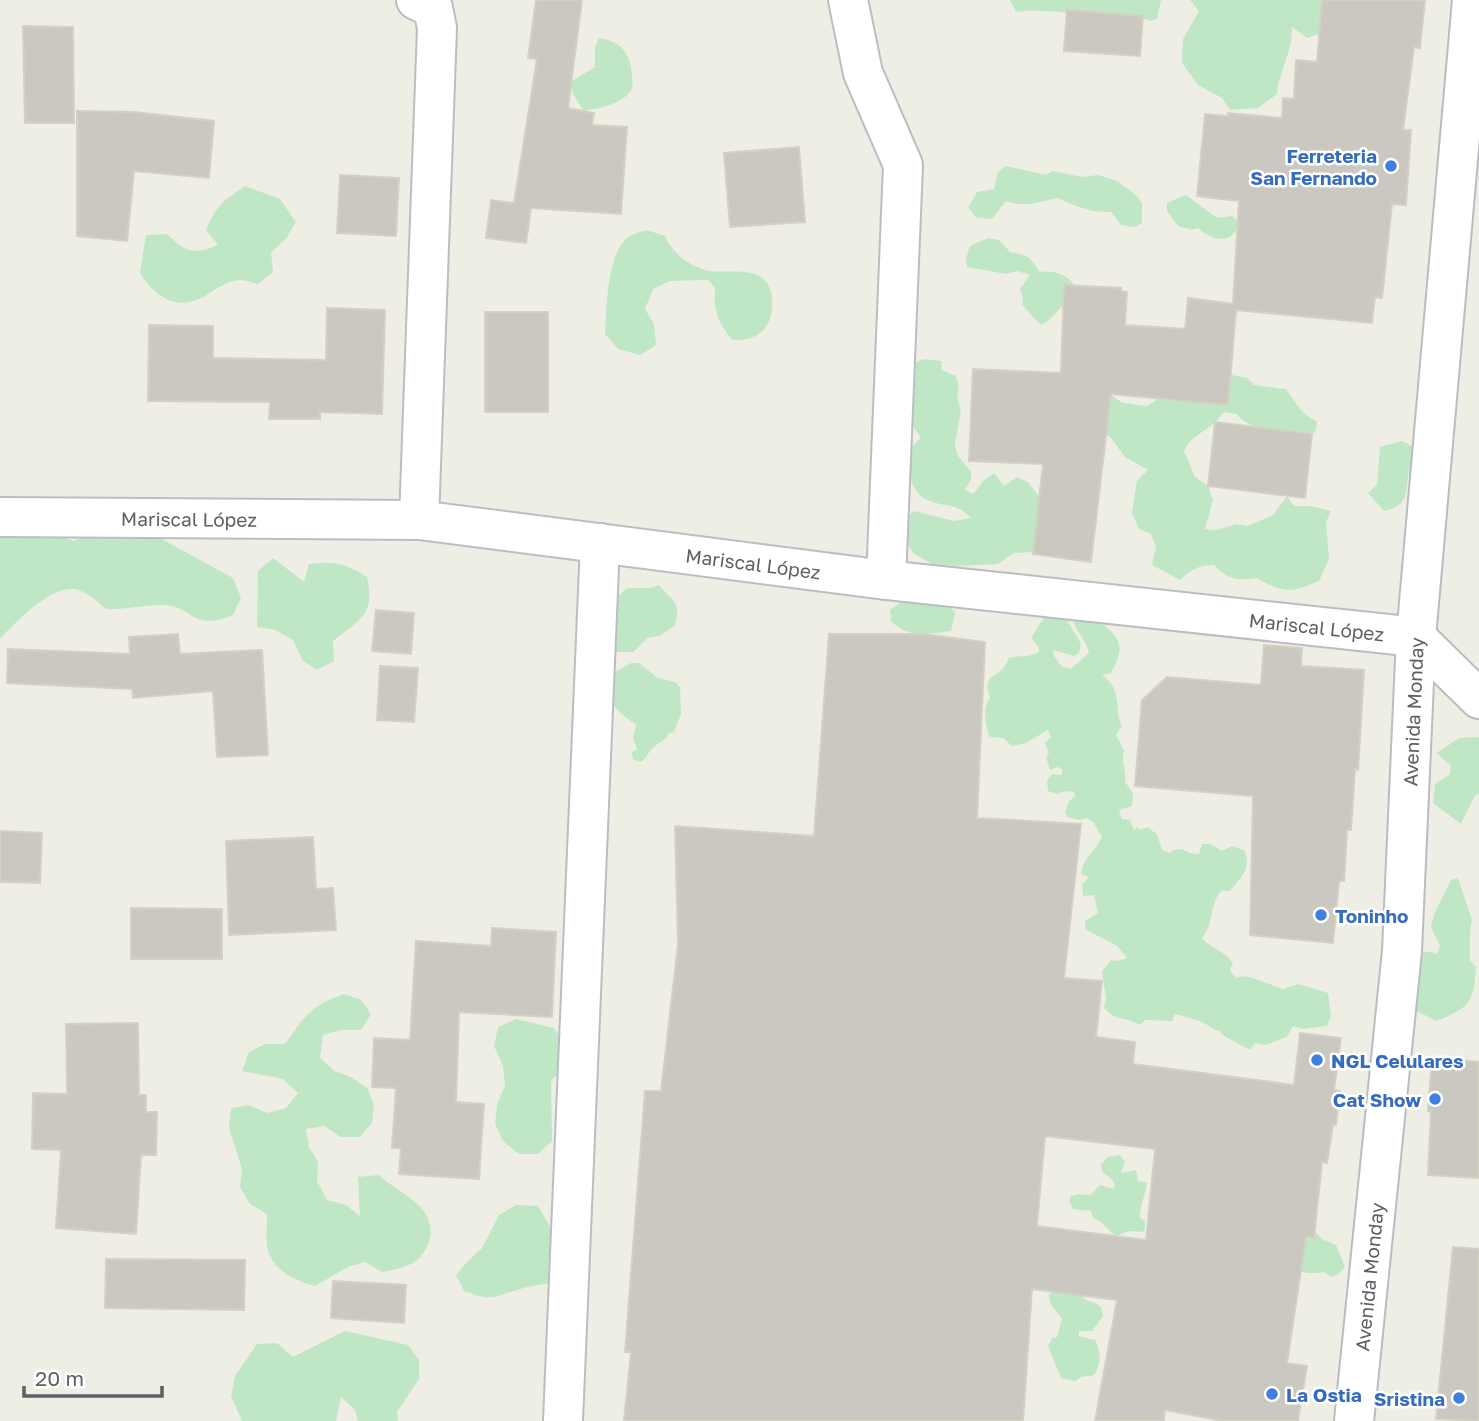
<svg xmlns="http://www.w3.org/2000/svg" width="1479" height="1421" font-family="'Golos Text',sans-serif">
<rect width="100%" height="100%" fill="#efeee4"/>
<!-- green -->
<g fill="#c0e7c5">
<path d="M1010 0H1161L1157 19 1150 21C1134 14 1118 13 1100 13 1093 13 1085 15 1078 14 1057 12 1037 9 1016 12Z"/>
<path d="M1190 0H1326L1328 18 1319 34 1307 38 1292 27C1293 51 1279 71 1277 94L1258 108 1230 110 1222 98 1198 85 1182 63 1183 39 1199 11Z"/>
<path d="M599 38C621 41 631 54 632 76 633 82 633 87 630 92 621 104 596 110 583 110L573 94 570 82 595 67V47Z"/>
<path d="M1006 166 1046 175 1053 171 1082 177 1098 175 1117 181 1136 195 1142 203V223L1135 227 1121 225 1111 212C1091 213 1075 206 1058 198 1039 202 1025 208 1006 201L992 219 977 218 968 208 977 192 994 189 998 172Z"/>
<path d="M245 186 280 199 296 222 286 239 271 252 273 272 258 284C253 283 246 280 241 280 228 280 216 289 205 296 177 312 155 297 140 273L146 235 167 234C185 252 194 255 218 245L206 230C215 207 225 199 245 186Z"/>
<path d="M1186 195 1217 218 1232 216 1236 219 1238 226C1230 246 1211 240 1198 228L1192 230 1178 226 1167 211V203Z"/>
<path d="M647 230 665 236C673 253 686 264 705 270 727 276 767 260 772 297 773 308 772 319 765 328 756 339 745 340 732 340 718 321 713 312 715 288L708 280 670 281 653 289 645 309 654 324 656 345 640 355 618 349 605 334C607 308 606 257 627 238 631 234 641 232 647 230Z"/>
<path d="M988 238 999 240 1010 252C1029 256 1029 256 1040 272 1053 270 1067 274 1075 286L1071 302C1054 309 1056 318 1041 325L1022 305 1023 299 1020 289 1030 275 1017 271 1006 274 967 267 966 258 970 246Z"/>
<path d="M924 359 941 361 942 370 956 376 959 387 957 398 961 411 955 445 958 456 971 472V479L965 490 973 494 984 480 994 473 1004 486 1017 477 1028 482 1044 503 1041 538 1033 552 1014 553 998 564 955 566 932 564 914 554 902 535 905 518 914 511 954 521 971 518C956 502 947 508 930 501 910 494 908 471 906 453L921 438 906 415 913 363Z"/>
<path d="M1220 369 1232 375 1247 378 1254 385 1286 389C1296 402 1300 414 1317 421L1315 433 1307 434C1284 431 1252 434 1237 414L1225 412C1220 415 1218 420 1213 424 1203 432 1189 439 1184 451L1195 477 1208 486 1213 500 1205 529 1217 530 1236 524 1248 526 1273 515 1287 496 1294 506H1311L1331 511 1326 522 1329 559 1319 581C1291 593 1284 594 1257 578 1237 581 1228 580 1214 565 1199 565 1190 570 1180 580L1152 565 1156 546 1151 534 1139 529 1132 513 1137 481 1148 470 1125 457 1111 438 1099 429 1106 392 1123 403 1147 406 1158 399 1168 387Z"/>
<path d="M1402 441 1412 446 1416 454C1414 460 1410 465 1409 471 1405 493 1410 505 1384 511L1368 493 1377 485 1380 447Z"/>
<path d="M0 524 37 528 74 541 110 525 156 536 233 578 241 598 233 615C191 633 193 604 161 605 142 605 125 610 106 609 97 601 86 590 73 589 48 587 17 622 0 638Z"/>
<path d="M273 558 304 582 309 564C335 561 345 563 367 577 376 615 360 619 333 641L334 661 317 670 302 660 293 640 275 630 257 627 258 571Z"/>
<path d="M659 585C672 601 682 602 675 625L660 636 647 638 633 652H616L611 640 610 603 627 588H650Z"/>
<path d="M946 600 955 613 951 631C928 634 908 639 891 621L890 610 903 601Z"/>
<path d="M1051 606 1068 611 1067 620 1081 644 1079 653 1074 656 1053 650 1054 656 1062 667 1071 669 1089 653C1086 638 1075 632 1072 617H1095C1120 638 1127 644 1111 673L1102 675C1124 691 1113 707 1122 726L1116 735 1124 751C1121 763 1127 771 1125 782L1133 793 1132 806 1119 810 1122 819 1130 820 1134 830 1137 827 1141 830 1147 827 1157 834 1162 850 1170 853C1181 843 1187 855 1199 854L1202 844H1210L1222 851 1232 846 1244 850C1253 868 1240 878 1230 891H1221C1209 905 1214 925 1202 938 1213 950 1221 948 1233 963L1230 970 1236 978 1245 976 1256 979 1283 989 1298 984 1328 993 1331 1016 1327 1026 1302 1029 1293 1026 1287 1037 1265 1045 1255 1043 1250 1050 1222 1035 1220 1031C1213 1030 1210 1026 1204 1023 1195 1019 1185 1017 1175 1014L1172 1021 1146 1020 1139 1025C1126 1016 1114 1022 1104 1007L1106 999 1102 971 1111 960 1118 961 1127 958 1117 946 1085 929V921L1098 913 1094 895 1083 896 1082 885 1089 877 1081 874C1083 858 1095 851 1102 837L1093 822 1087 818 1078 820 1068 817 1065 812 1069 801 1075 796 1074 792 1065 791 1057 794 1048 791 1047 781 1052 774 1061 775 1063 770 1058 767 1050 770 1046 757 1049 753 1045 743 1051 737 1048 730 1026 743 1012 746 1003 738 990 737C985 725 982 709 990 698L987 687 989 679 1003 669 1009 658C1019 655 1030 658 1039 652L1038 646 1031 638Z"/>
<path d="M631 663H639L658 678 675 682 680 687 681 714 674 732 669 733C665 742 658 742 652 749 647 754 647 758 641 762L634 760 631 753 637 749 633 738 636 725 620 713 610 699 611 674Z"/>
<polygon points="1479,737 1479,794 1475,795 1461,824 1433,803 1435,784 1450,774 1451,766 1437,753 1459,738"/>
<path d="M1458 878 1472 920 1470 931V961L1476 967C1474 1003 1469 1008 1436 1021L1419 1012H1408L1402 951 1431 952 1437 954 1440 946 1431 927 1435 912 1451 880Z"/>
<path d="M344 994 361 1000 371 1014 361 1030H341L323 1035 320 1058 334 1071 351 1077 367 1088 374 1105 372 1123 360 1137H340L325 1126 306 1129 309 1147 318 1162 317 1181 327 1200 346 1205 360 1216 358 1177 378 1175C392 1187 410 1195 422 1209 435 1224 433 1245 418 1259 409 1267 394 1270 382 1272L365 1262 348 1267 315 1286C297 1281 277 1273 269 1254 265 1244 267 1225 267 1214L250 1204 240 1187 242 1169 229 1128 231 1108 249 1105 267 1113 286 1108 298 1093 283 1079 242 1071 249 1052 265 1044H285C305 1016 310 1006 344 994Z"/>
<polygon points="516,1019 554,1028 568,1049 565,1068 551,1080 552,1141 538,1154 519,1154 503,1141 495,1124 497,1104 505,1086 503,1066 494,1046 498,1027"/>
<path d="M1120 1155 1125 1162 1121 1173 1136 1170 1138 1181 1147 1183C1145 1196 1140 1206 1140 1218L1145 1221V1229L1143 1232 1128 1231 1117 1236C1107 1231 1104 1222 1093 1218L1091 1211 1073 1209 1069 1201 1071 1196 1079 1194 1090 1195 1100 1185 1114 1189 1115 1185 1111 1178 1102 1172 1101 1164 1108 1157Z"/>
<path d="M516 1205 538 1206 552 1230 565 1265 556 1282C543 1284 529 1286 517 1290 492 1298 490 1301 464 1291L456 1275 468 1261 482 1248 499 1215Z"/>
<path d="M1315 1232 1322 1239 1336 1245 1345 1267 1338 1275 1331 1277 1324 1272C1297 1277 1295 1267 1279 1249Z"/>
<path d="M1057 1286 1080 1288 1084 1299C1095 1305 1102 1301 1103 1316L1092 1331H1079V1336L1095 1340C1101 1352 1102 1364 1094 1375L1081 1377 1075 1381 1061 1378 1048 1346 1052 1338 1057 1337 1062 1319 1050 1303 1049 1295Z"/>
<polygon points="345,1331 408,1345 419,1360 419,1379 397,1412 398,1421 358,1421 355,1410 341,1397 336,1421 242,1421 231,1396 235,1376 257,1344 277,1343 293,1357"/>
</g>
<!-- building -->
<g fill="#cac8c1" stroke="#d4d1c2" stroke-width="2" fill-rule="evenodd">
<polygon points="536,0 582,0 568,108 594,113 592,125 627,127 621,214 531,208 526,243 486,238 491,200 514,203 537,59 528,58"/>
<polygon points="1322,0 1425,0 1420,48 1414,47 1403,130 1411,130 1406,205 1392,204 1382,298 1375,297 1372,323 1236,310 1228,405 1111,394 1091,562 1033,554 1043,464 969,461 973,369 1061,373 1064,285 1121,288 1121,291 1127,292 1125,325 1185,329 1188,298 1233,304 1239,201 1197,196 1205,114 1228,116 1228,113 1282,118 1283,98 1294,99 1296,60 1317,62"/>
<polygon points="1067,10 1143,16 1140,56 1064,51"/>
<polygon points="23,26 73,27 74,123 25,123"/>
<polygon points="77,111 134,112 214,121 209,178 134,171 127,241 77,236"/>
<polygon points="799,147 805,222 730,227 724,153"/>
<polygon points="340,175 399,178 396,236 337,233"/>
<polygon points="327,308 385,310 382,414 320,412 320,419 269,419 270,402 148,401 149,325 213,326 213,358 326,360"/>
<rect x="485" y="312" width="63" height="100"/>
<polygon points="1215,422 1312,434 1305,498 1208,486"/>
<polygon points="376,610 414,613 411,654 372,651"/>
<polygon points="178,634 180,654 262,650 268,755 217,757 213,691 133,698 132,689 7,683 8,649 130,654 129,637"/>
<path d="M829 634H923L985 642 977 818 1081 824 1064 978 1102 981 1096 1037 1135 1042 1133 1064 1294 1085 1300 1033 1341 1038 1334 1090 1340 1091 1336 1125H1333L1327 1163 1322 1162 1314 1238 1306 1237 1287 1363 1307 1366 1298 1421H1223L1165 1410 1164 1421H1095L1117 1300 1032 1289 1023 1421H624L631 1352H625L645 1091H661L678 944 675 826 814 836ZM1045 1136 1155 1149 1146 1240 1037 1226Z"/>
<polygon points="1264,645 1302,648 1301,666 1364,670 1358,770 1355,769 1351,830 1347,830 1344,881 1339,881 1333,943 1250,935 1253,796 1135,786 1142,700 1167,677 1261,685"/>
<polygon points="380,666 418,668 414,722 377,720"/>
<polygon points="0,831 42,833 40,883 0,882"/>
<polygon points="313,837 316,889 333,888 336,930 229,935 226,841"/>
<polygon points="131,908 222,909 222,959 131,959"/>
<polygon points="492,928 556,932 552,1017 459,1012 456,1102 484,1104 479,1179 399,1174 401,1148 392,1148 396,1088 372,1087 374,1038 410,1040 416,941 491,946"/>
<polygon points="138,1023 139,1095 146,1095 146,1112 157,1112 156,1155 141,1155 136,1234 56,1228 61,1150 32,1149 33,1093 67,1094 66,1024"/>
<polygon points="1432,1057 1479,1062 1479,1178 1428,1175 1431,1112 1428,1111"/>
<polygon points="1453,1247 1479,1249 1479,1421 1436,1419"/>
<polygon points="106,1259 245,1260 244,1310 105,1308"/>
<polygon points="333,1281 406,1285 404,1323 331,1318"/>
</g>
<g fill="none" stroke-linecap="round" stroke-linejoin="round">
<defs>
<g id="street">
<polyline points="416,0 433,8 437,28 419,520"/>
<polyline points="848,0 863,73 903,165 886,580"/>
<path id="s1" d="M0 517 419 520 886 580 1416 637"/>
<polyline points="563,1421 600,543"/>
</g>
<g id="secondary">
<polyline points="1416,637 1479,699"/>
<path id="s2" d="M1354 1421 1402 951 1416 637 1472 0"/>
</g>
</defs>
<!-- street casing -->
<use href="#street" stroke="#bcbdc3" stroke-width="42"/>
<!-- secondary casing -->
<use href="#secondary" stroke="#babcc3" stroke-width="42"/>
<!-- street -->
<use href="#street" stroke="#fff" stroke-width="38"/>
<!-- secondary -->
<use href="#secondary" stroke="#fff" stroke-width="38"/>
</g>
<!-- markers -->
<g fill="#3f7fe0" stroke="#fff" stroke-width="2.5">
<circle cx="1391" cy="166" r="7"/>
<circle cx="1321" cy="915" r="7"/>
<circle cx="1317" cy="1060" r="7"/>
<circle cx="1435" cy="1099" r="7"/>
<circle cx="1272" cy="1394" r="7"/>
<circle cx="1459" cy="1398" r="7"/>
</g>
<g text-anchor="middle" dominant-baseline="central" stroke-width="5" stroke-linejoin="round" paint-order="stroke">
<!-- shop labels -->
<g font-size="19" font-weight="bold" fill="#366cbe" stroke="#fff" text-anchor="end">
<text x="1377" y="155">Ferreteria<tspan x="1377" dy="22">San Fernando</tspan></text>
<text x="1335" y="915" text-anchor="start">Toninho</text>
<text x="1331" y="1060" text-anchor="start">NGL Celulares</text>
<text x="1421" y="1099">Cat Show</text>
<text x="1286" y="1394" text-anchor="start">La Ostia</text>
<text x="1445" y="1398">Sristina</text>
</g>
<!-- street labels -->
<g font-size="19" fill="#5c5f65" stroke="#fff">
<text stroke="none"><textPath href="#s1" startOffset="189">Mariscal López</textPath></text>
<text stroke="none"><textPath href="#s1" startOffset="756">Mariscal López</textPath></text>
<text stroke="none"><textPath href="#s1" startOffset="1323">Mariscal López</textPath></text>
<text stroke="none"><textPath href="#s2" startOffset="712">Avenida Monday</textPath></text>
<text stroke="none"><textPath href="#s2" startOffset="145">Avenida Monday</textPath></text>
</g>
</g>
<!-- scale -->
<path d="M24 1386v10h138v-10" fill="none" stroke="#5c5f65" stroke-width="3.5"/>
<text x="35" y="1386" font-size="21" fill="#5c5f65" stroke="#ffffff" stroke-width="5" paint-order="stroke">20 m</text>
</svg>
